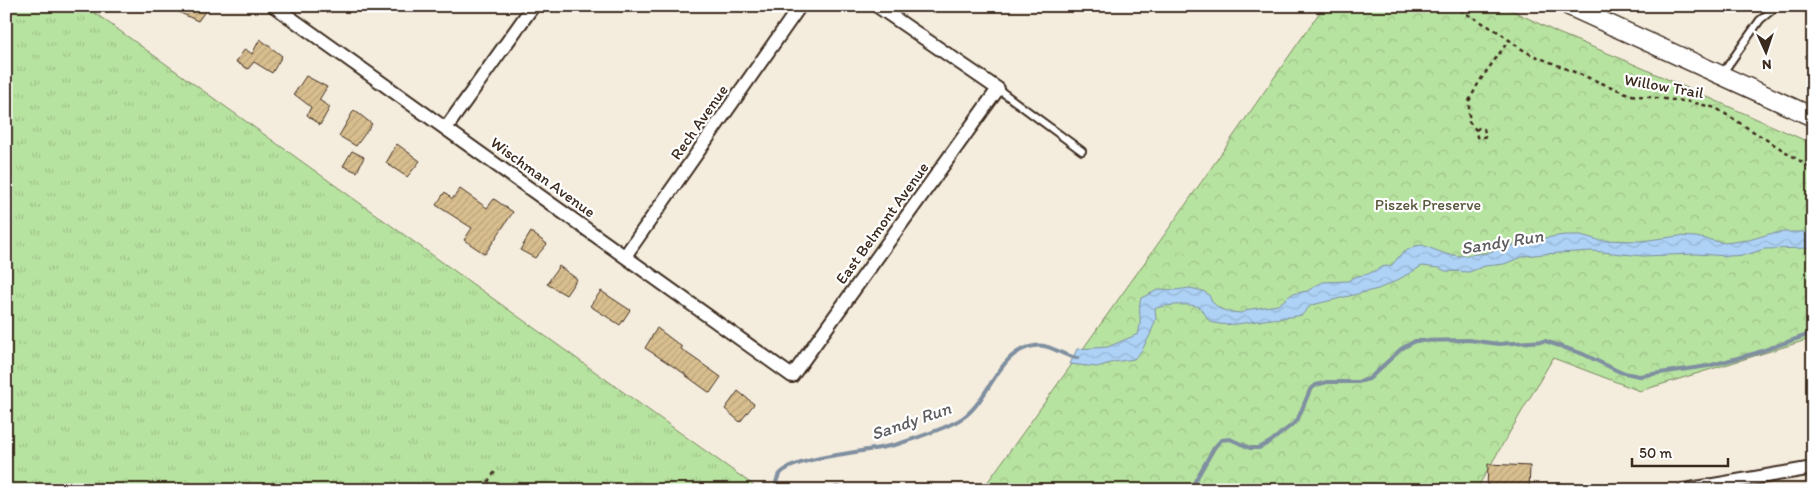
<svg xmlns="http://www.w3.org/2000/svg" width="1819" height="496" font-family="Itim,sans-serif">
<defs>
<pattern id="grass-tufts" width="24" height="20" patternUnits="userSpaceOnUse" patternTransform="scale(1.25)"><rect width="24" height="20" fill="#b7e3a0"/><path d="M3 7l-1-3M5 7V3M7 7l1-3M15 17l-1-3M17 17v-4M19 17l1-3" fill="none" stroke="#9ec389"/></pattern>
<pattern id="park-crowns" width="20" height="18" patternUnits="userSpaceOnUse" patternTransform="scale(1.25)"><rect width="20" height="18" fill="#b7e3a0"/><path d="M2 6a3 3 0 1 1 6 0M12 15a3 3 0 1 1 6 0" fill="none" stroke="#9ec389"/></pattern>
<pattern id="water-waves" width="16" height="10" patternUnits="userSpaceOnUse" patternTransform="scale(1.25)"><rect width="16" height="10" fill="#add2f6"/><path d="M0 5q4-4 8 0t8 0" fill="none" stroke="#96b4d2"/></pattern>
<pattern id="building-hatch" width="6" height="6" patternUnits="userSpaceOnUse" patternTransform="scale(1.25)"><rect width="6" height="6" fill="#d9bf8f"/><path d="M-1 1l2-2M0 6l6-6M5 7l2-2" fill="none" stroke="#bba47b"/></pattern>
</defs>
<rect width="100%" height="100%" fill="#f4ecdd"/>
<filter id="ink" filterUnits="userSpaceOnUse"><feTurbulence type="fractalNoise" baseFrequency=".02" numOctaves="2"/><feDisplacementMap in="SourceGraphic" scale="10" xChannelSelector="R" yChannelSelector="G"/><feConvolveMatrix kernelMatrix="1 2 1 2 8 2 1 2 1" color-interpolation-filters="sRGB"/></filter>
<g filter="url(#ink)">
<!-- grass -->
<polygon fill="url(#grass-tufts)" stroke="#79865f" points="6,6 85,6 760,490 6,490"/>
<!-- park -->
<polygon fill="url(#park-crowns)" stroke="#79865f" points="1324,6 1503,6 1558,33 1622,59 1813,144 1813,338 1640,391 1553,358 1476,490 982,490 1170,227"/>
<!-- water -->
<path fill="url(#water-waves)" stroke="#7f8fa0" d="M1784 232H1813V248L1764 249 1746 255 1729 256 1695 254 1643 256 1592 251 1543 254 1525 256 1504 264 1485 266 1469 272 1445 271 1439 268 1422 266 1394 282 1378 289 1312 305 1308 308 1302 315C1289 318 1277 318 1264 320 1248 322 1230 327 1214 323 1205 321 1206 311 1199 307 1192 303 1159 305 1155 309L1156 319 1150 335 1142 350 1134 359 1114 362 1097 367 1070 364 1077 349 1108 347 1138 334C1143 321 1137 309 1141 298L1160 289 1175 290 1190 288 1203 291 1209 295 1212 302 1220 309 1230 312 1241 313 1251 309 1278 305 1292 294 1307 291 1323 282 1348 281 1354 277 1368 274 1382 267 1392 265 1401 254 1415 246 1422 245 1446 254 1460 256 1486 253 1526 241 1564 235H1581L1598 240 1641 241 1679 236 1696 237 1725 243 1749 240 1769 234Z"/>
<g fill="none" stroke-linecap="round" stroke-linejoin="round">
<!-- stream -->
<g stroke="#7f8fa0" stroke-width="4">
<path d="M777 490C775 483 776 478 781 473 797 456 872 452 898 444 914 439 952 426 964 417 991 397 998 351 1034 346 1050 343 1062 356 1077 358"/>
<polyline points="827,490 838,487 841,490"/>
<polyline points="1190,490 1214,448 1221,440 1230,439 1250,448 1259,448 1270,442 1297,421 1310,390 1316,385 1327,382 1358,382 1369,379 1401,349 1415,341 1469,340 1499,344 1545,341 1583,354 1620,372 1639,376 1708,366 1756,353 1813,333"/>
</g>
</g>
<!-- building -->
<g fill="url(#building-hatch)" stroke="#3b2a1e">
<polygon points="165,6 209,6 198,21"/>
<polygon points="260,39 282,56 272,73 254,62 248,69 236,62 245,49 252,54"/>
<polygon points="306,76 327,87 319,100 330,107 320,125 307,115 311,107 294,94"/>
<polygon points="354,110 372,124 356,146 339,136"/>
<polygon points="397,144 420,161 407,177 386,163"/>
<polygon points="352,151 364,157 357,172 343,166"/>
<polygon points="460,189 487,208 494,199 513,212 485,254 464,240 472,228 436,205 445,192 452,199"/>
<polygon points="531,232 547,244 535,258 520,250"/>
<polygon points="559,266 577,279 566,295 547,284"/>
<polygon points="601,291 630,310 620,325 590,306"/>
<polygon points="657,328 682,347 681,349 721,377 710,393 685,375 685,374 645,348"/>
<polygon points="738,391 754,404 740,422 725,409"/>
<polygon points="1488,464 1530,466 1529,490 1487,490"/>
</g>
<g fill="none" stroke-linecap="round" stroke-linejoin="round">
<defs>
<g id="lane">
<polyline points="1722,74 1760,20 1777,6"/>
<polyline points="998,89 1082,151"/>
</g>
<g id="street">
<polyline points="274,6 792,376 998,89 877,6"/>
<polyline points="446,128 533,6"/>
<polyline points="625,256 800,6"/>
<polyline points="1684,490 1813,468"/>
</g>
<polyline id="secondary" points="1569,6 1813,117"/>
</defs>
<!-- lane casing -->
<use href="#lane" stroke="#3b2a1e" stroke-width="10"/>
<!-- street casing -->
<use href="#street" stroke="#3b2a1e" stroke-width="16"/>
<!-- secondary casing -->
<use href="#secondary" stroke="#3b2a1e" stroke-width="21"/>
<!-- path -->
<g stroke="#3b2a1e" stroke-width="2.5" stroke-dasharray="4 4" stroke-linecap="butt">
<polyline points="1453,6 1500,33 1520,48 1530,54 1631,95 1691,102 1716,108 1813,169"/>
<polyline points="1476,130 1479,128 1484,129 1486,136 1481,138 1477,137 1476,130 1469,122 1469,101 1479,82 1509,40"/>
<polyline points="486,490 489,480 495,472"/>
</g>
<!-- lane -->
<use href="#lane" stroke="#fff" stroke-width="6"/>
<!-- street -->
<use href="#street" stroke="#fff" stroke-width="12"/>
<!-- secondary -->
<use href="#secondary" stroke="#fff" stroke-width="18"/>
</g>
</g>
<g text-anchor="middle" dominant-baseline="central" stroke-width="4.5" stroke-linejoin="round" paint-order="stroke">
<!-- street labels -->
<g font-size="16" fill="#3b2a1e" stroke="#fff">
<text transform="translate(1664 86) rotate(10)">Willow Trail</text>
<text transform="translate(699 122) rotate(-55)">Rech Avenue</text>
<text transform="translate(543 177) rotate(36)">Wischman Avenue</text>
<text transform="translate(882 223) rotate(-54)">East Belmont Avenue</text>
</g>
<!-- park labels -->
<g font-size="16" fill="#5a583e" stroke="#fff">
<text x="1428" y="204">Piszek Preserve</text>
</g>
<!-- water labels -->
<g font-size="18" font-style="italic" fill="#5d5c5f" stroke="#fff">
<text transform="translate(1502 242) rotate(-9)">Sandy Run</text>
<text transform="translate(911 421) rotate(-19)">Sandy Run</text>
</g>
</g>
<!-- margin -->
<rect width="1819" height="496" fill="none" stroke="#fff" stroke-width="25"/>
<rect x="12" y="12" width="1794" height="471" fill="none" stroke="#3b2a1e" stroke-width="2" filter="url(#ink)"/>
<!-- north arrow -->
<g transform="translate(1766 52) rotate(177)" stroke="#ffffff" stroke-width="4" paint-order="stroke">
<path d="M0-4L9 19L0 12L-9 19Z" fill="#3b2a1e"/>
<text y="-8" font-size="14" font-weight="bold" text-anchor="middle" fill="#3b2a1e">N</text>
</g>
<!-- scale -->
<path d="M1632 458v8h96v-8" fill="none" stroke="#3b2a1e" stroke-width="2.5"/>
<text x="1639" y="458" font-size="15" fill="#3b2a1e" stroke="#ffffff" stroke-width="4" paint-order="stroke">50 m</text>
</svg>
